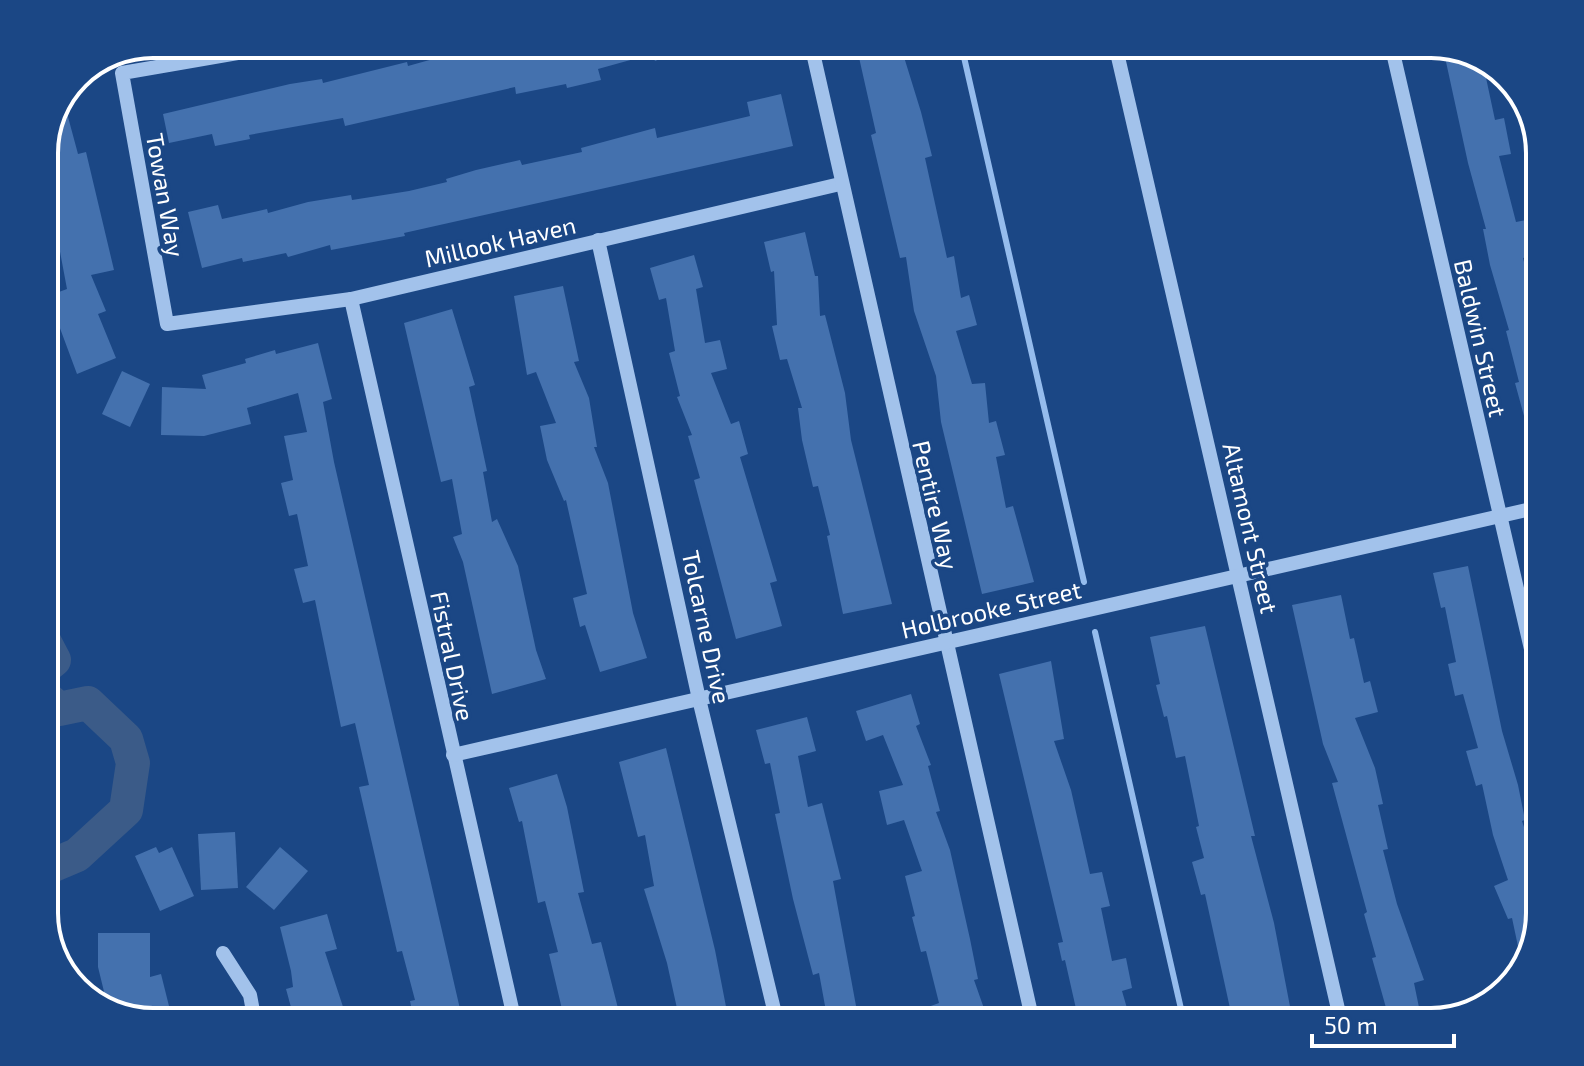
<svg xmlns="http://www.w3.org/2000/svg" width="1584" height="1066" font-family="'Exo 2',sans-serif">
<rect width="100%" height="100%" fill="#1b4785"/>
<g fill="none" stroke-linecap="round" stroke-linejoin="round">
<!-- stream -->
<g stroke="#95bced" stroke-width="6">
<polyline points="961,44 1084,582"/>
<polyline points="1095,632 1184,1022"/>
</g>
<!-- river -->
<g stroke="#3b5b88" stroke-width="34">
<polyline points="44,641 54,660 44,668"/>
<polyline points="44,696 59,709 88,703 126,739 133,763 126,810 77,855 44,869"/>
</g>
</g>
<!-- building -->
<g fill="#4471ae">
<polygon points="520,44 695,45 655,61 652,54 598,69 601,80 567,88 566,84 516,94 515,87 345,126 343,118 249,135 250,139 215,146 212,134 169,143 163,114 290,84 322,79 323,83 407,62 408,66 451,54 452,58"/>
<polygon points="892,44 900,44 921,112 932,156 925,158 947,258 954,256 961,298 969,295 977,325 956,331 972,384 985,383 989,423 996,421 1005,455 996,457 1006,508 1013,506 1034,582 982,594 941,422 936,376 914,311 906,257 900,258 871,135 876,133 858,53"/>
<polygon points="1443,48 1482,59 1495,120 1504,118 1511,154 1499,156 1516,222 1540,217 1540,254 1523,258 1540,326 1540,456 1535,456 1515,383 1519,382 1506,331 1509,330 1490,265 1483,229 1486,229 1468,163"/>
<polygon points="781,94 793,146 404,233 405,236 331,250 330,245 288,257 286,253 243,262 242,258 202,268 188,212 218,205 222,219 267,209 268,213 308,202 351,195 352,200 409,191 447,182 446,179 476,170 520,160 522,165 582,152 581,148 655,128 657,138 750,116 747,102"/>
<polygon points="64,102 78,154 86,152 114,270 91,275 106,311 98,314 116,358 77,374 48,296 67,289 58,241 55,242 44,213 44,146"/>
<polygon points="805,232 815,276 818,276 820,316 825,315 845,393 851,440 892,604 843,614 827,536 830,535 818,486 813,487 802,440 798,408 802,408 787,359 780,360 772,326 777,325 774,271 771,272 764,242"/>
<polygon points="694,255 703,287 696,289 705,343 720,340 727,369 711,373 731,424 739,421 748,454 740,457 777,581 770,583 782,626 736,639 694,480 700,478 688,436 692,435 677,397 680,396 669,353 675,351 666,298 659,300 650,268"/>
<polygon points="563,286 579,361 574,362 589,398 597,447 594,447 608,483 633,613 647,658 600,672 585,625 580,627 573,598 587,594 566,500 564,501 547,460 540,426 556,423 536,372 527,375 514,296"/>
<polygon points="452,309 475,385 469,387 487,471 483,472 492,522 497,519 518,566 536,650 546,679 492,694 463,562 453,537 462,534 452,479 441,482 404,323"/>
<polygon points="318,343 332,399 323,402 334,462 463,1022 414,1022 410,1001 415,1000 402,951 397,952 359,787 369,785 355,723 341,727 315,600 303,603 294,569 308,566 297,514 289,516 281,483 293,480 284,436 307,432 298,393 247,408 251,424 204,436 161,435 162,387 206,389 202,375 246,363 245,359 275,350 276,354"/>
<polygon points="122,371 150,384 130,427 102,414"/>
<polygon points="1468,566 1502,731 1518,785 1525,820 1522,821 1535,860 1530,862 1540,887 1540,913 1523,970 1512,918 1508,919 1494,886 1508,880 1493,835 1482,784 1476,786 1466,751 1478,748 1463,694 1455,696 1448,664 1456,662 1445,607 1441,608 1433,573"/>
<polygon points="1341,595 1350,639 1354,638 1364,683 1370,681 1378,712 1355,718 1375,768 1383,804 1378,805 1388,849 1383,850 1397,904 1424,980 1414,983 1422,1022 1390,1022 1372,958 1376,957 1364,914 1367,912 1332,783 1338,782 1323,744 1292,605"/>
<polygon points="1205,626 1255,836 1251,836 1274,923 1293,1022 1233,1022 1205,894 1201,895 1192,862 1204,858 1196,827 1199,826 1185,756 1176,758 1167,716 1164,717 1156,685 1160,684 1150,637"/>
<polygon points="1051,661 1064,739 1054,741 1071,790 1090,874 1102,872 1110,906 1101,908 1112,961 1126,958 1132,988 1122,991 1131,1022 1079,1022 1065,960 1062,961 1058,943 1063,942 999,674"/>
<polygon points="911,694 920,724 916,726 931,765 928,766 940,811 936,812 950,850 970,939 978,979 974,980 987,1017 974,1022 933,1022 928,1007 939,1003 926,951 921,952 912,917 915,916 905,876 922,871 904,820 887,825 879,791 903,785 883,735 866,741 856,711"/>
<polygon points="807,717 816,751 798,756 808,807 822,803 841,879 833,881 859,1022 828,1022 819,973 813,975 793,899 775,814 780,813 770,763 765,764 756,730"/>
<polygon points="666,748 715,950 729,1022 680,1022 667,963 644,889 654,886 645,835 638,837 619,762"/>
<polygon points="557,774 567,807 584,892 578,893 592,944 601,942 620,1016 595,1022 565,1022 549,954 558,952 545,901 538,903 522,821 519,822 509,788"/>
<polygon points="235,832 238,888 201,890 198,834"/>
<polygon points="156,847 159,853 172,847 194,896 160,911 135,856"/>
<polygon points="280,847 308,871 274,910 246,887"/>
<polygon points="327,914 337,949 325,952 348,1022 295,1022 286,989 293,987 291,971 280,927"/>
<polygon points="98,933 150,933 150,977 161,974 173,1022 153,1022 108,1008 98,967"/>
</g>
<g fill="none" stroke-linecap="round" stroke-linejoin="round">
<!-- minor -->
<g stroke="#a2c2eb" stroke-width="14">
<polyline points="291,44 122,73 167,324 351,299 840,184"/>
<polyline points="811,44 1033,1022"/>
<polyline points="1115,44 1341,1022"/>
<polyline points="1391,44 1540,688"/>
<polyline points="598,240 699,699 777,1022"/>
<polyline points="351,299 515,1022"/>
<polyline points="453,755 1540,507"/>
<polyline points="223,953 250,995 255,1022"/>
</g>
</g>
<g text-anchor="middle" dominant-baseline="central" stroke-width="7" stroke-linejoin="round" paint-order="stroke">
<!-- street labels -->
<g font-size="24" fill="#fff" stroke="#1b4785">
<text transform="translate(166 195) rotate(80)">Towan Way</text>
<text transform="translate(500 241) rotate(-13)">Millook Haven</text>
<text transform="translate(1481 338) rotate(77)">Baldwin Street</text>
<text transform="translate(936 505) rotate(77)">Pentire Way</text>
<text transform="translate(1251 528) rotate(77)">Altamont Street</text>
<text transform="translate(991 609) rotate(-13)">Holbrooke Street</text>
<text transform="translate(707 627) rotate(78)">Tolcarne Drive</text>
<text transform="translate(453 656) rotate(78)">Fistral Drive</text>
</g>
</g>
<!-- crop -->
<path d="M0 0H1584V1066H0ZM153 58H1431A95 95 0 0 1 1526 153V913A95 95 0 0 1 1431 1008H153A95 95 0 0 1 58 913V153A95 95 0 0 1 153 58Z" fill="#1b4785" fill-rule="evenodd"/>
<path fill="none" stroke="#fff" stroke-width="4" d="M153 58H1431A95 95 0 0 1 1526 153V913A95 95 0 0 1 1431 1008H153A95 95 0 0 1 58 913V153A95 95 0 0 1 153 58Z"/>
<!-- scale -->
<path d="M1312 1034v12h142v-12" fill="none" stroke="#ffffff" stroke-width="4"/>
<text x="1324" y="1034" font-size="24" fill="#ffffff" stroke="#1b4785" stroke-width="6" paint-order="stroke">50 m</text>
</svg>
